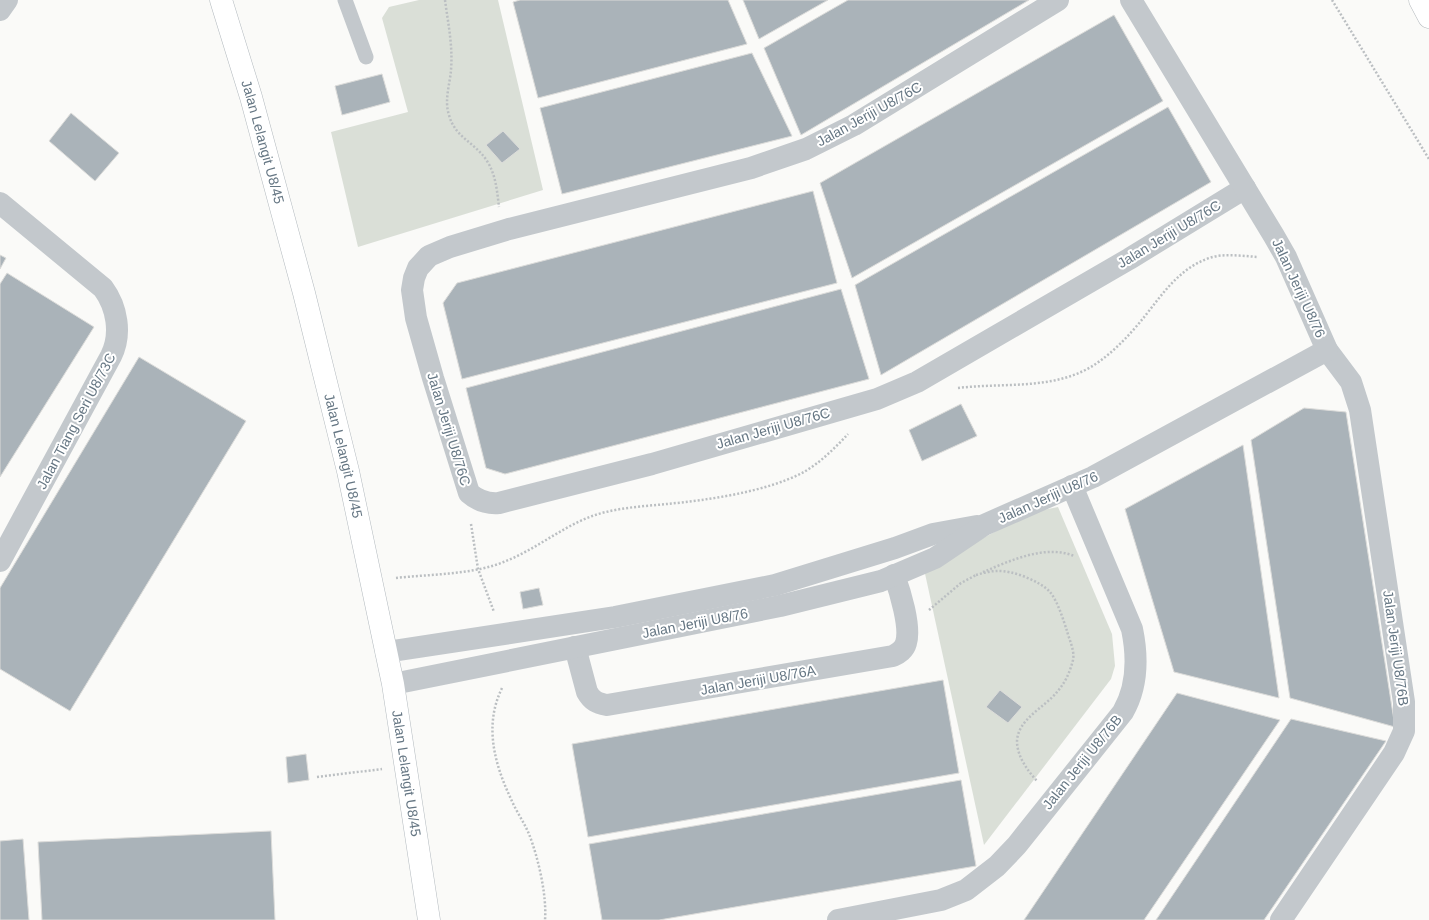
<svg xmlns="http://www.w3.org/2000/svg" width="1429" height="920" font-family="Arial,sans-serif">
<rect width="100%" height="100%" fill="#fafaf8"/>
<!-- green -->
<g fill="#dadfd7">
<polygon points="419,0 498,0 543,190 358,247 331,132 408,112 382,18 389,7"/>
<polygon points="1058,507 1112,634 1115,666 1111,679 984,845 924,569 1023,517 1038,511"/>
</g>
<!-- building -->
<g fill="#aab3b9" stroke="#dcdcda">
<polygon points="520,0 728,0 747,44 538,98 513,2"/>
<polygon points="743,0 828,0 759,39"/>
<polygon points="848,0 1029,0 801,135 764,48"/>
<polygon points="1114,15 1163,101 852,278 820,183"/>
<polygon points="752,53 792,136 562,194 540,108"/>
<polygon points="382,74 390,102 342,115 335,86"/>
<polygon points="1168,107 1211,182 881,375 855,285"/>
<polygon points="71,113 119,153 95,181 49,141"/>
<polygon points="503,131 520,149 502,163 486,145"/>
<polygon points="813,191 837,283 462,379 443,303 457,283"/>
<polygon points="0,255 6,258 0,269"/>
<polygon points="7,273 94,327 0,477 0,284"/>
<polygon points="841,289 869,379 505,474 486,468 466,388"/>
<polygon points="139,357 246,421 70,711 0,669 0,588"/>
<polygon points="961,404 977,436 922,461 909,430"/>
<polygon points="1304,408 1346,412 1395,727 1290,698 1251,440"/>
<polygon points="1243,445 1279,698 1174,672 1125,509"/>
<polygon points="539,588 543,605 523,609 520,592"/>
<polygon points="943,680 959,773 588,837 572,744"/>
<polygon points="1000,690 1022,707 1008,723 986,707"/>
<polygon points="1177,693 1280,720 1144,920 1024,920"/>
<polygon points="1291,719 1386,741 1264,920 1156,920"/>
<polygon points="306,754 309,780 288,783 286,757"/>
<polygon points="961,780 976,866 659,920 602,920 589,844"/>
<polygon points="271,831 275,920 42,920 38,842"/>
<polygon points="23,839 29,920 0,920 0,841"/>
</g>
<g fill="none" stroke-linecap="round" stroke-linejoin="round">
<defs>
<g id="secondary">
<path id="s1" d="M221 0 251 97 304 293 348 471 393 684 429 920"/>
</g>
<polyline id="highway" points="1420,0 1429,17"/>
</defs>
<!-- secondary casing -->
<use href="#secondary" stroke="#b3babf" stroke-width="23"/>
<!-- highway casing -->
<use href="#highway" stroke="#b4b9bd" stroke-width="23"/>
<!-- path -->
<g stroke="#bbbfc2" stroke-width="2.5" stroke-dasharray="2 2" stroke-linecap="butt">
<path d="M445 0C448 23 453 46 451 70 450 84 444 100 449 115 455 138 475 142 487 161 496 175 497 191 499 207"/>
<polyline points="1332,0 1429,159"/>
<path d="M958 388C998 383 1044 389 1081 372 1106 361 1128 337 1145 316 1164 292 1179 269 1209 258 1224 253 1242 256 1258 257"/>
<polyline points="471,524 478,569 494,612"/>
<path d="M983 572C1010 561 1045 544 1074 556"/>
<path d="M976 575C983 573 990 571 997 571 1012 570 1040 581 1050 592 1058 602 1063 619 1067 631 1069 639 1075 651 1073 660 1070 672 1065 683 1057 692 1045 707 1018 719 1017 741 1017 756 1027 770 1037 781"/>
<path d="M396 578C430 574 474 575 506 561 541 547 570 520 606 512 626 507 647 506 667 504 708 500 765 492 802 473 819 464 835 448 848 434"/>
<polyline points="929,610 961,583 976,575"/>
<path d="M502 688C484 725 494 763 511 799 516 811 524 822 529 834 538 857 547 895 545 920"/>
<polyline points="317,777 382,769"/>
</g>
<!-- lane -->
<polyline stroke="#c3c8cc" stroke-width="15" points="345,0 366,57"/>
<!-- street -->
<g stroke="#c3c8cc" stroke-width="22">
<path d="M1058 0 854 125 806 149 751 168 509 229 450 247 429 256 418 268 414 278 412 290 416 318 433 378 469 493C478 501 487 504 499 503L652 464 877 399 917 382 1129 259 1245 188"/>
<polyline points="1131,0 1274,236 1286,257 1327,350 1351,382 1360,410 1404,702 1404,731 1394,753 1281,920"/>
<polyline points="0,10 7,0"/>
<path d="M0 203 103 288C117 307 122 334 111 356L0 561"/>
<path d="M575 647 587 692C592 701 597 703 607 705L893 656C899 653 904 650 906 643 911 627 900 591 894 575"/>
<polyline points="386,652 615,617 775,585 895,548 933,534 977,526"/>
<polyline points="393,684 780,606 881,581 935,558 984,525 1093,477 1327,350"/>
<path d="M838 920 941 900 966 890 997 866 1017 845 1123 712C1138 686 1138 658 1132 629L1072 486"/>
</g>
<!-- secondary -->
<use href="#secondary" stroke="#fff" stroke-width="22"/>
<!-- highway -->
<use href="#highway" stroke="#fff" stroke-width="22"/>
</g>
<g text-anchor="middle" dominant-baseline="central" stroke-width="4" stroke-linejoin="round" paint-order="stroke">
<!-- street labels -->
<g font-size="14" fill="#657683" stroke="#fff">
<text transform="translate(869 114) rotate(-29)">Jalan Jeriji U8/76C</text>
<text stroke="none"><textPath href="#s1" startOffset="148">Jalan Lelangit U8/45</textPath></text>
<text transform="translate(1169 234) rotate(-31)">Jalan Jeriji U8/76C</text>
<text transform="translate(1299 288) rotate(65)">Jalan Jeriji U8/76</text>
<text transform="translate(76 421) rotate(-62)">Jalan Tiang Seri U8/73C</text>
<text transform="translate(773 428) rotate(-16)">Jalan Jeriji U8/76C</text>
<text transform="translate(449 429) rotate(73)">Jalan Jeriji U8/76C</text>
<text stroke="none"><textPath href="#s1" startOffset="472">Jalan Lelangit U8/45</textPath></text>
<text transform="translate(1048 497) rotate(-24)">Jalan Jeriji U8/76</text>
<text transform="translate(695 623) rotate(-11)">Jalan Jeriji U8/76</text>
<text transform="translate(1396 648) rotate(82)">Jalan Jeriji U8/76B</text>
<text transform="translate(758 680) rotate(-10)">Jalan Jeriji U8/76A</text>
<text transform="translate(1082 762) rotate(-51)">Jalan Jeriji U8/76B</text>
<text stroke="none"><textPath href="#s1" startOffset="796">Jalan Lelangit U8/45</textPath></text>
</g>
</g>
</svg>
